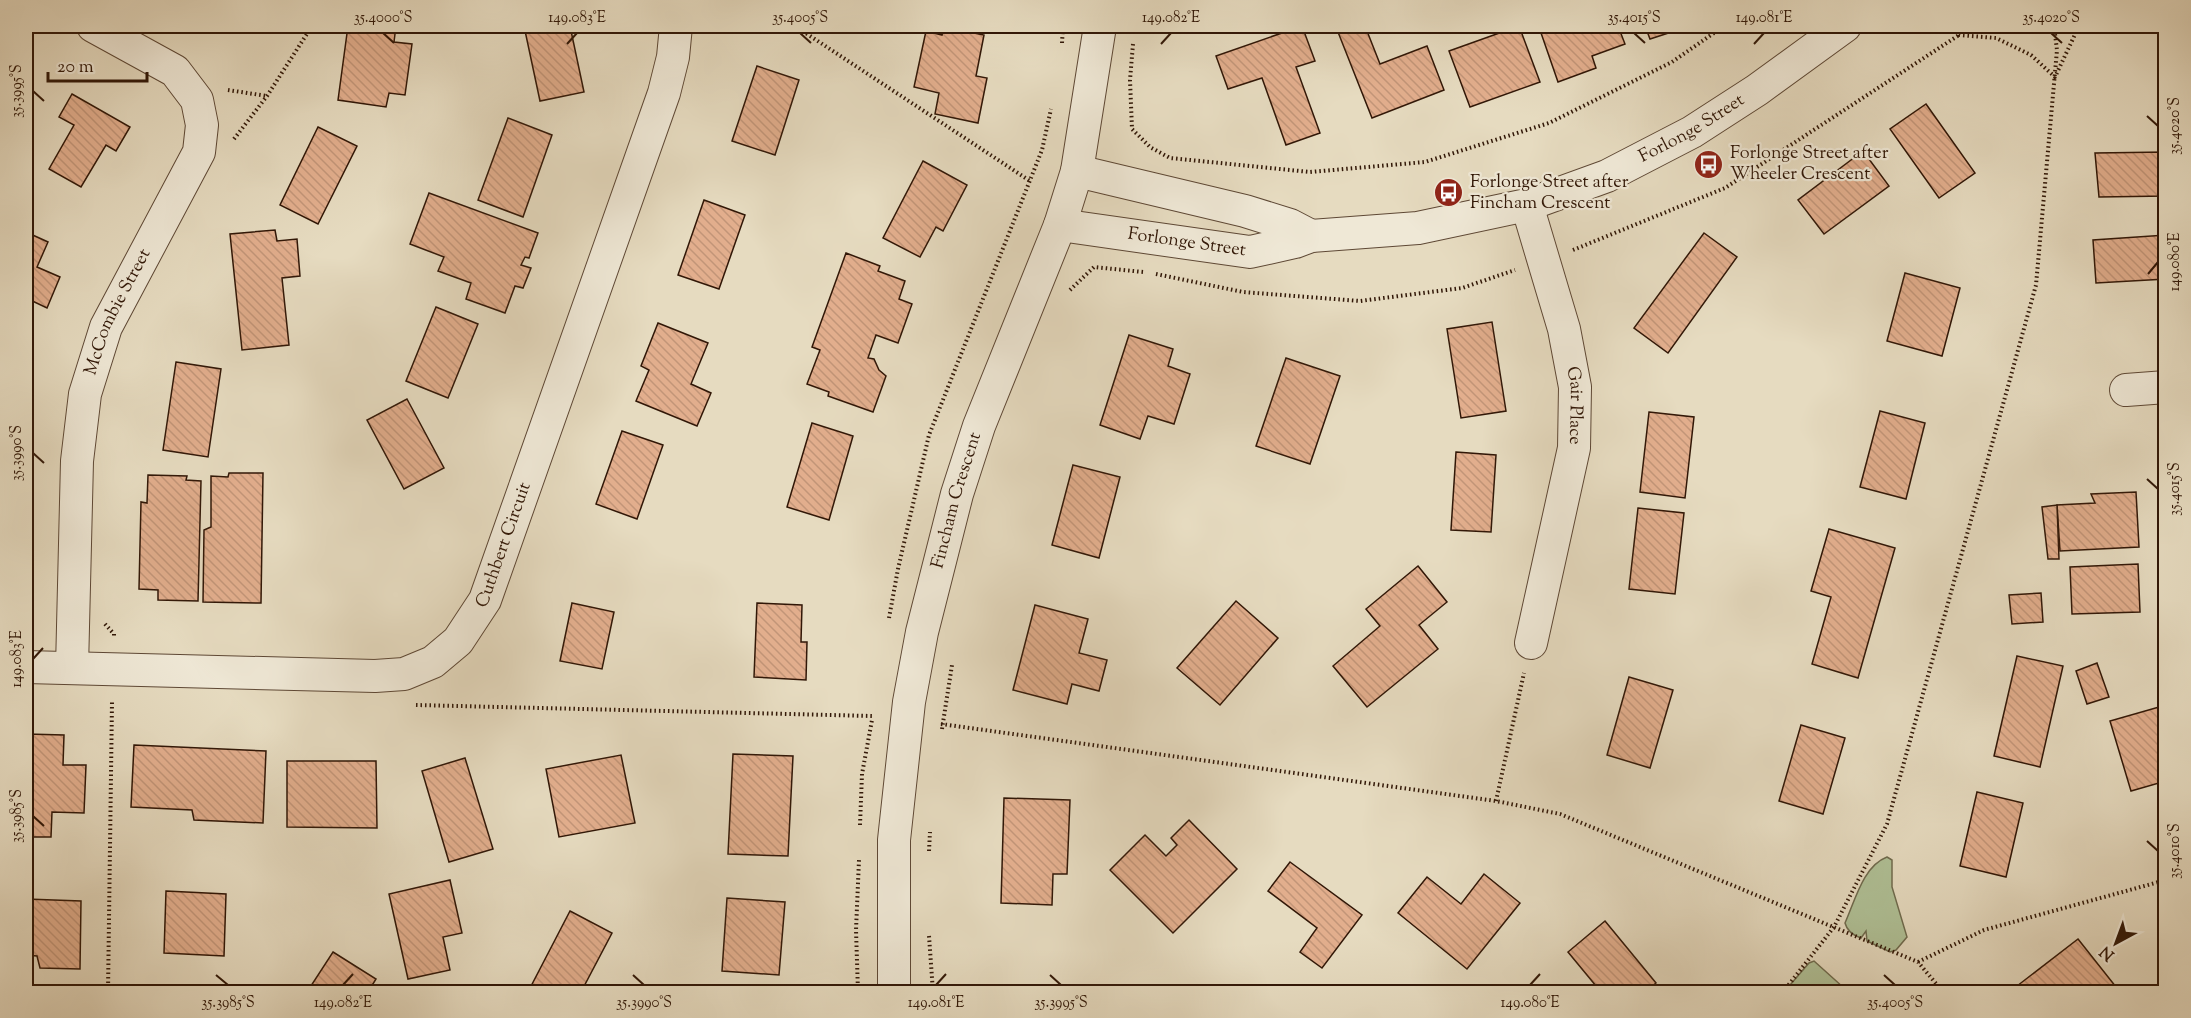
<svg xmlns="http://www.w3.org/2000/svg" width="2191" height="1018" font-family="'Sorts Mill Goudy',serif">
<defs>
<pattern id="building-back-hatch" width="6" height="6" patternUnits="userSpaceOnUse" patternTransform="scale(1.5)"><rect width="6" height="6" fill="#e2ae8d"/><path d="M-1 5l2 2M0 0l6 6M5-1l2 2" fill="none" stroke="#c29578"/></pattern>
</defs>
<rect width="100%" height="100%" fill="#e6dbc0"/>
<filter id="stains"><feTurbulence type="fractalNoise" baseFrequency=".00333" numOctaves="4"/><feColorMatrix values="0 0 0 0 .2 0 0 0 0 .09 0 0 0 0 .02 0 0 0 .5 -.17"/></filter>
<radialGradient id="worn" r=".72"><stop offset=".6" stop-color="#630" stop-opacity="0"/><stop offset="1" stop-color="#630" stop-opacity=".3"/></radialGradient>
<!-- park -->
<g fill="#b0c197" stroke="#706c4f" stroke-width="1.5">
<path d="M1887 857 1892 860V887L1907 937 1896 950 1890 952 1867 941 1866 931 1861 938C1852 935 1847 931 1845 923 1855 901 1863 866 1887 857Z"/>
<polygon points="1814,961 1844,988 1844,992 1784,992 1809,963"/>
</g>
<!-- building -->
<g fill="url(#building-back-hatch)" stroke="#311707" stroke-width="1.5">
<polygon points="348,26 396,26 394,42 412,44 405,95 389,93 386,107 338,100"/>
<polygon points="524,26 570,26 584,92 540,101"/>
<polygon points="1302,26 1315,61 1296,67 1320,133 1286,145 1262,78 1228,89 1216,56"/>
<polygon points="1339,26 1365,26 1380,64 1427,46 1444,90 1372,118 1336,27"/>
<polygon points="1519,26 1540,82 1470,107 1449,51"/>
<polygon points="1554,26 1618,26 1625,44 1592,56 1596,68 1558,82 1540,30"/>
<polygon points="1645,26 1690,26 1650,39"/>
<polygon points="2153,26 2166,26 2166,32 2154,33"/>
<polygon points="944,27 984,35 976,76 987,78 978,123 935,114 939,93 914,87 926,31 942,35"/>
<polygon points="757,66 799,80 775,155 732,141"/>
<polygon points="72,94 130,127 116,151 106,145 81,187 49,169 74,125 59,117"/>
<polygon points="1926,104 1975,173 1939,198 1890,129"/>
<polygon points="508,118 552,135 523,217 478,200"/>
<polygon points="318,127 357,146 318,224 280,205"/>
<polygon points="1863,151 1889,186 1824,234 1798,200"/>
<polygon points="2166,152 2166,196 2099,197 2095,153"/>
<polygon points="923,161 967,185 943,231 936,227 920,257 883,238"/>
<polygon points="429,193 538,233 529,258 525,257 521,265 531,268 523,288 515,286 505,313 466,299 471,283 438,271 444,257 410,244"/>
<polygon points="704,200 745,215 719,289 678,275"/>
<polygon points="275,230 277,241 297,239 300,276 282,278 289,345 242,350 230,234"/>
<polygon points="26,232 48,242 37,267 60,277 47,308 26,298"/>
<polygon points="1704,233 1737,257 1668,353 1634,328"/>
<polygon points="2166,235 2166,279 2096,283 2093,240"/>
<polygon points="846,253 880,266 878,271 905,281 899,299 912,304 898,343 876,335 868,358 874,359 879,370 886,376 873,412 828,396 829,392 807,384 820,350 812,347"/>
<polygon points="1905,273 1960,288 1942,356 1887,341"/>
<polygon points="436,307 478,324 448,398 406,381"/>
<polygon points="1492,322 1506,411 1461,418 1447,329"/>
<polygon points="658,323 708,343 691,384 711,393 697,426 636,401 649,370 641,366"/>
<polygon points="1129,335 1173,349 1168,366 1190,374 1174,424 1148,416 1140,439 1100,425"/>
<polygon points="1286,358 1340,376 1310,464 1256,446"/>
<polygon points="176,362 221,369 208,457 163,450"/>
<polygon points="407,399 444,468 404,489 367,420"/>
<polygon points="1880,411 1925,423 1906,499 1860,487"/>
<polygon points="1649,412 1694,417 1685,498 1640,492"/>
<polygon points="812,423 853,436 829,520 787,507"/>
<polygon points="622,431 663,445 637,519 596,504"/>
<polygon points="1456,452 1496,455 1491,532 1451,530"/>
<polygon points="1073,465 1120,477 1099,558 1052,545"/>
<polygon points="229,473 263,473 261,603 203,602 204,530 211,527 211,476 228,477"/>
<polygon points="148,475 187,476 186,480 201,481 198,601 158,600 158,590 139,589 141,502 147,503"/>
<polygon points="2136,492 2139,547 2060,551 2057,505 2095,503 2091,494"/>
<polygon points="2057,505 2059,559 2048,559 2042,507"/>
<polygon points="1638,508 1684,513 1675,594 1629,589"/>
<polygon points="1829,529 1895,548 1858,678 1812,664 1831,597 1811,591"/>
<polygon points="2138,564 2140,612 2072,614 2070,567"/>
<polygon points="1418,566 1447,602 1419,625 1438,649 1367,707 1333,666 1380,626 1366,609"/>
<polygon points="2041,593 2043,622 2012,624 2009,595"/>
<polygon points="1236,601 1278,638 1220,705 1177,668"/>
<polygon points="572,603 614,612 602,669 560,661"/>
<polygon points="757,603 802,605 801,642 807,642 806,680 754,677"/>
<polygon points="1035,605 1088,619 1079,653 1107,660 1099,691 1072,684 1067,704 1013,690"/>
<polygon points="2017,656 2063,666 2040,767 1994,756"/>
<polygon points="2097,663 2109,697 2087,704 2076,671"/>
<polygon points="1629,677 1673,690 1650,768 1607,755"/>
<polygon points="2166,705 2166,781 2131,791 2110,721"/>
<polygon points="1801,725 1845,738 1823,814 1779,801"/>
<polygon points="26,734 64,735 63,765 86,765 84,813 52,812 51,837 26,837"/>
<polygon points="134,745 266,751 263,823 194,820 192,810 131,807"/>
<polygon points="733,754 793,756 788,856 728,854"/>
<polygon points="621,755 635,823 559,837 546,769"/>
<polygon points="465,758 493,849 449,862 422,771"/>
<polygon points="287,761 376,761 377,828 287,827"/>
<polygon points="1977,792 2023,803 2006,877 1960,866"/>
<polygon points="1004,798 1070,800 1067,874 1053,874 1052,905 1001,903"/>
<polygon points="1189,820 1237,869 1173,933 1110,870 1145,835 1166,856 1177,845 1171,838"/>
<polygon points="1290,862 1362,915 1322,968 1300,952 1317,928 1268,891"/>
<polygon points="1484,874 1520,903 1467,969 1398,913 1427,877 1461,904"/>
<polygon points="450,880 462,933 443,937 450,970 408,979 389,894"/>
<polygon points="166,891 226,894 224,956 164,953"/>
<polygon points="727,898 785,902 779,975 722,971"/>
<polygon points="26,899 81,901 80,969 40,968 37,956 26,955"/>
<polygon points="570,911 612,933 581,992 528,992"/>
<polygon points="1605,921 1656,983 1645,992 1601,992 1568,952"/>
<polygon points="2078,939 2120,992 2022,992 2017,986"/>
<polygon points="333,952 376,979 368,992 307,992"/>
</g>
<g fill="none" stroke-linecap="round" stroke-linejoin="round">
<defs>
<g id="street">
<polyline points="1077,171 1245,211 1290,225 1311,236"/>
<path id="s1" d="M1527 205 1564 329 1575 387 1574 448 1531 643"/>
<path id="s2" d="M1060 225 1250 252 1295 242 1311 236 1418 228 1527 205 1607 176 1692 132 1757 90 1845 26"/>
<polyline points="2126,390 2166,387"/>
<path id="s3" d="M26 667 375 676 404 674 433 662 458 641 485 600 664 93 673 57 676 26"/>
<path id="s4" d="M72 668 77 461 85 394 106 327 199 152 202 125 197 100 175 71 93 26"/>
<path id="s5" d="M894 992V840L909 702 922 632 957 494 979 426 1060 225 1077 171 1100 26"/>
</g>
</defs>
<!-- street casing -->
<use href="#street" stroke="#5e4835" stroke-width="34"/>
<!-- path -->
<g stroke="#311707" stroke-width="4" stroke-dasharray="1.5 3" stroke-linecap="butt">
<polyline points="795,26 1030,181"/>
<polyline points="1956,26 1959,35 1996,38 2031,55 2055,77 2079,26"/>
<polyline points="1062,43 1063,26"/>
<polyline points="1133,44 1130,80 1132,129 1150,147 1170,158 1310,172 1425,162 1549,123 1672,62 1724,26"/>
<polyline points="228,90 267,96"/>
<polyline points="234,139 267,96 312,26"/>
<polyline points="1573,250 1725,188 1959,35"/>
<polyline points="1156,274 1243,292 1360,301 1462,288 1515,270"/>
<polyline points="1070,290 1094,267 1143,272"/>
<polyline points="889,618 898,569 929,435 1042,150 1051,109"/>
<polyline points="105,624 114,634 114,638"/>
<polyline points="416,705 872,716"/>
<polyline points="941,724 1496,801 1560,814 1918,962 1943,992"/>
<polyline points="942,729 952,665"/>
<polyline points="1496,801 1524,673"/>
<polyline points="860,825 862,774 872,720"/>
<polyline points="929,851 930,832"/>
<polyline points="929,936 933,992"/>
<polyline points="1918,962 1984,930 2166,880"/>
<polyline points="108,992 112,702"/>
<polyline points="858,992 856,930 859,860"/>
<polyline points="1783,992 1834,927 1887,824 2036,285 2057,50 2054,26"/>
</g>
<!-- street -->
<use href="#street" stroke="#efe8d6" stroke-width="32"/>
</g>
<!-- ticks -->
<path fill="none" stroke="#311707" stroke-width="2" d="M383 33 394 43M800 33 811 43M1634 33 1645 43M2051 33 2062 43M567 44 577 33M1161 44 1171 33M1754 44 1764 33M33 91 44 101M2147 116 2158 126M2148 274 2158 262M33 453 44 463M2147 479 2158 489M33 659 43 648M33 816 44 826M2147 841 2158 851M216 975 228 985M633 975 644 985M1050 975 1061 985M1884 975 1895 985M343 985 353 974M936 985 946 974M1530 985 1540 974"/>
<!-- icons -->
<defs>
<symbol id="bus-disc" viewBox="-11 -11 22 22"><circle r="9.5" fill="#8f2418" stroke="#efe8d6"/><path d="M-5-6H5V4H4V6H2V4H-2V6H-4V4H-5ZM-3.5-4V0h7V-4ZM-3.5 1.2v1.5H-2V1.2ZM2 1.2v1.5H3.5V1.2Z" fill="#fff"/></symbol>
</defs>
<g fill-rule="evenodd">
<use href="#bus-disc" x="1692" y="148" width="33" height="33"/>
<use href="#bus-disc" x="1432" y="176" width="33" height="33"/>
</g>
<g text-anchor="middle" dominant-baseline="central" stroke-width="4.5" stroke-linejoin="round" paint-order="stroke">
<!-- street labels -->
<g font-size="18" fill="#311707" stroke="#efe8d6">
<text stroke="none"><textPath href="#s2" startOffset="656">Forlonge Street</textPath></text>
<text stroke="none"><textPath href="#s2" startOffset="128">Forlonge Street</textPath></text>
<text stroke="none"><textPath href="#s4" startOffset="363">McCombie Street</textPath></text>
<text stroke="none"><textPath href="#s1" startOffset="207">Gair Place</textPath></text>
<text stroke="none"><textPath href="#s5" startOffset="498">Fincham Crescent</textPath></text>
<text stroke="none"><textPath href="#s3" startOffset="549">Cuthbert Circuit</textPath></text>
</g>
<!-- poi labels -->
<g font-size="18" fill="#311707" stroke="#efe8d6" text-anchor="start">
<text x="1730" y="154">Forlonge Street after<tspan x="1730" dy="21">Wheeler Crescent</tspan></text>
<text x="1470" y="183">Forlonge Street after<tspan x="1470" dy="21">Fincham Crescent</tspan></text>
</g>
</g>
<!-- margin -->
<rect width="2191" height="1018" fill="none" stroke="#e6dbc0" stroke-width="66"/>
<!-- north arrow -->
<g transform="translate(2116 943) rotate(221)" stroke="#efe8d6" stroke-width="4.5" paint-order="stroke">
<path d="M0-4.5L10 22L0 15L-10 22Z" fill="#311707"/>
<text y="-9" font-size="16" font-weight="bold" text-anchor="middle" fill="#311707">N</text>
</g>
<!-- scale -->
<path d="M48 72v9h99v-9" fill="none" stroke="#311707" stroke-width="3"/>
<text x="57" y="72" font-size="18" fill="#311707" stroke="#efe8d6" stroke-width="4.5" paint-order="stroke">20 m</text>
<rect x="33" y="33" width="2125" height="952" fill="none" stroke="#311707" stroke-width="2"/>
<g font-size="15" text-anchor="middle" fill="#311707">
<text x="383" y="22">35.4000°S</text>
<text x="577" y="22">149.083°E</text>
<text x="800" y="22">35.4005°S</text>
<text x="1171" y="22">149.082°E</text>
<text x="1634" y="22">35.4015°S</text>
<text x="1764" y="22">149.081°E</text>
<text x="2051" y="22">35.4020°S</text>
<text transform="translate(16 91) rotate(-90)" y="5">35.3995°S</text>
<text transform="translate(2174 126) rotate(-90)" y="5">35.4020°S</text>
<text transform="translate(2174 262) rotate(-90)" y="5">149.080°E</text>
<text transform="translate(16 453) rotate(-90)" y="5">35.3990°S</text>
<text transform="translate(2174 489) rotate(-90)" y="5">35.4015°S</text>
<text transform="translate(16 659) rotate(-90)" y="5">149.083°E</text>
<text transform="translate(16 816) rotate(-90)" y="5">35.3985°S</text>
<text transform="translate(2174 851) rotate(-90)" y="5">35.4010°S</text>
<text x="228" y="1007">35.3985°S</text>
<text x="343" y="1007">149.082°E</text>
<text x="644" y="1007">35.3990°S</text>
<text x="936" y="1007">149.081°E</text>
<text x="1061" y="1007">35.3995°S</text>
<text x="1530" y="1007">149.080°E</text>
<text x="1895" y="1007">35.4005°S</text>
</g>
<rect width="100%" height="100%" filter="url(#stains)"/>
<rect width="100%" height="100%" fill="url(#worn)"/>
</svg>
